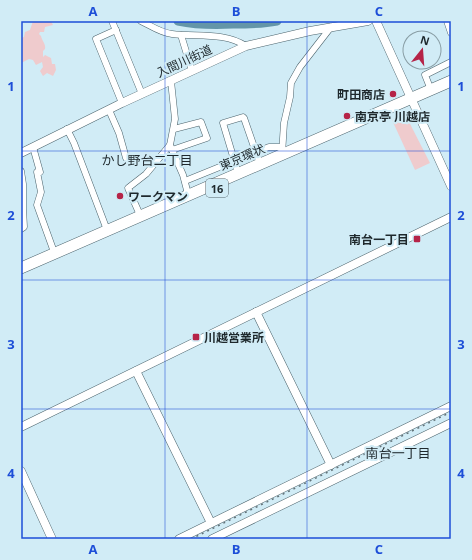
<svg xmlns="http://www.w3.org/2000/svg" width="472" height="560" font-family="'Open Sans','Noto Sans JP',sans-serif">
<rect width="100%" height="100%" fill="#d1ecf6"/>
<!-- green -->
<g fill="#efcbcd">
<path d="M33 21H51L53 25 45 27 44 32H40L39 34 41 36C42 41 46 44 45 49L43 51V57L45 55 51 58 52 64H55L56 70 53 76 47 73 43 76 40 71 43 67 42 62 36 65 33 60 29 59 21 63V38L24 37 25 32 30 30Z"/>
<polygon points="405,114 430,163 415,170 392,120"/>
</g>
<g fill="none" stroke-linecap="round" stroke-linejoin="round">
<!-- river -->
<path stroke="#6496a8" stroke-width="9" d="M178 21C197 25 214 25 233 24 248 24 262 24 277 21"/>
<defs>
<g id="street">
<polyline points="112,21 142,94"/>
<path d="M141 21C151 26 161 33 172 34 197 37 225 32 246 46"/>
<polyline points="447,21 451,33"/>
<polyline points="116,30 96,39 122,103"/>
<polyline points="181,35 192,71"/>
<polyline points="171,81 175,119 170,145 183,175 188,194"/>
<polyline points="431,90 425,75 451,62"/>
<polyline points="109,110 119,133 126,158"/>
<polyline points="67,129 74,143 107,230"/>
<polyline points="33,147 40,172 37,172 41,192 37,205 54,252"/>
<polyline points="172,150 207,138 201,122 174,129"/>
<polyline points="282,154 284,123 290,97 291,83 300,67 331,27"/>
<polyline points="21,171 23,184 23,209 24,227 21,229"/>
<polyline points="238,173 223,123 243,117 244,118 260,164"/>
<polyline points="185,181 269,147 282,147"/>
<polyline points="140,215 128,188 146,174 170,145"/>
</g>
<g id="secondary">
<polyline points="376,21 451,186"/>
<polyline points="21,153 122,103 246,46 310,31 368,21"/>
<polyline points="256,312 331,465"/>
<polyline points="136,371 211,523"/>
<polyline points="21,427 451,217"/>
<polyline points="21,471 52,539"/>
<polyline points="179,539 451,406"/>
<polyline points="212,539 451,423"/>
</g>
<polyline id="highway" points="21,268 451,81"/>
</defs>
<!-- street casing -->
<use href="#street" stroke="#4b636c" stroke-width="7"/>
<!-- secondary casing -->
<use href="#secondary" stroke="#4b636c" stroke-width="9"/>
<!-- highway casing -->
<use href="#highway" stroke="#4b636c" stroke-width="12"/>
<!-- street -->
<use href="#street" stroke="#fff" stroke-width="6"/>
<!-- secondary -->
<use href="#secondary" stroke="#fff" stroke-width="8"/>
<!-- highway -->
<use href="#highway" stroke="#fff" stroke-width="11"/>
<!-- rail -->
<polyline stroke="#637379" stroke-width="1.5" stroke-dasharray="2 4" stroke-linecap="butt" points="191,539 451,412"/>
</g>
<!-- grid -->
<path fill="none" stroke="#1d4ed8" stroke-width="1" stroke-opacity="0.55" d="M165 21V539M307 21V539M21 151H451M21 280H451M21 409H451"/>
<!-- markers -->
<g fill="#b52347" stroke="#d1ecf6" stroke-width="1.5">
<circle cx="393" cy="94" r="4"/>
<circle cx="347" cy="116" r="4"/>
<circle cx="120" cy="196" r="4"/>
<rect x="413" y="235" width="8" height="8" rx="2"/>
<rect x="192" y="333" width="8" height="8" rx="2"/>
</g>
<g text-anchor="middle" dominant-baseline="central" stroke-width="4" stroke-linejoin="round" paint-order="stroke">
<!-- shield labels -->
<rect fill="#d1ecf6" stroke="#546369" stroke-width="1" x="206" y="179" width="22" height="18" rx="3"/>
<g font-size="11" font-weight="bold" fill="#1e282c">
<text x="217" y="188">16</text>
</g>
<!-- street labels -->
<g font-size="12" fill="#1e282c" stroke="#d1ecf6">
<text transform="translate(184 61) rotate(-25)">入間川街道</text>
<text transform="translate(242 157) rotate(-23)">東京環状</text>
</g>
<!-- poi labels -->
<g font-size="12" font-weight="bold" fill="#1e282c" stroke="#d1ecf6" text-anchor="start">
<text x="385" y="94" text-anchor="end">町田商店</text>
<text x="355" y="116">南京亭 川越店</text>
<text x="128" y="196">ワークマン</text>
<text x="409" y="239" text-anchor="end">南台一丁目</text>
<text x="204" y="337">川越営業所</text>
</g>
<!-- neighbourhood labels -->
<g font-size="13" fill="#1e282c" stroke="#d1ecf6">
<text x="147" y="160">かし野台二丁目</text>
<text x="398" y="453">南台一丁目</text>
</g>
</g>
<!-- border -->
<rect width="472" height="560" fill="none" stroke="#d1ecf6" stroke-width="44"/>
<!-- north arrow -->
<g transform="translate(422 50) rotate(17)"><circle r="19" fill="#d1ecf6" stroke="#899ea5"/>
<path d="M0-3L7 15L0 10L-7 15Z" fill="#b52347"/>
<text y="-6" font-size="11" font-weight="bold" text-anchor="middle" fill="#1e282c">N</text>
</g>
<rect x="22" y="22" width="428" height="516" fill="none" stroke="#1d4ed8" stroke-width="1.5"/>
<g font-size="13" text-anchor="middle" font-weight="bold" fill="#1d4ed8">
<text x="93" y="16">A</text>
<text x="236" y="16">B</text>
<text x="379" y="16">C</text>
<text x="11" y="91">1</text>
<text x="461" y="91">1</text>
<text x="11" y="220">2</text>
<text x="461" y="220">2</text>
<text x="11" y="349">3</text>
<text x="461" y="349">3</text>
<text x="11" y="478">4</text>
<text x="461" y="478">4</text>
<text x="93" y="554">A</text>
<text x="236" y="554">B</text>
<text x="379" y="554">C</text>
</g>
</svg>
